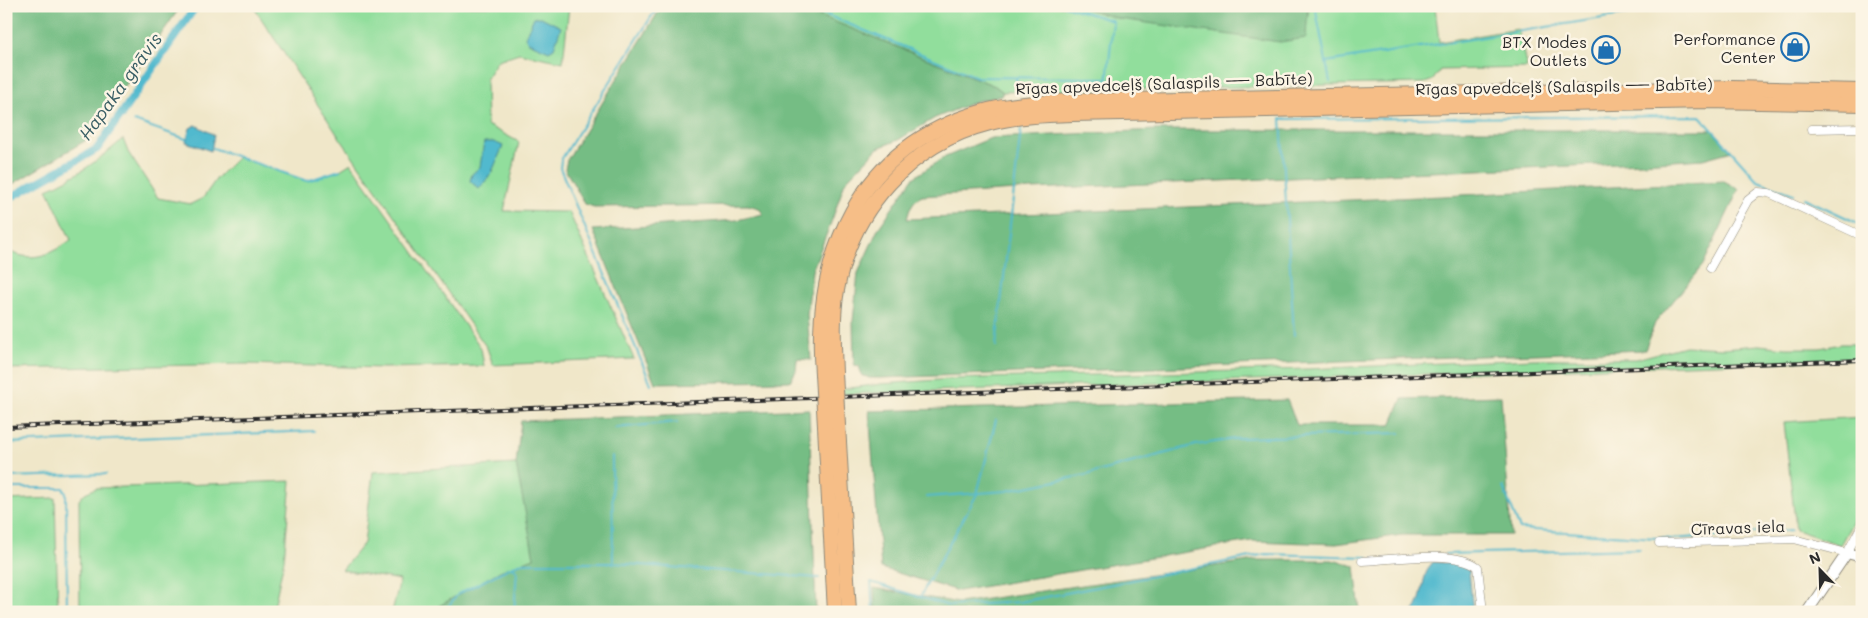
<svg xmlns="http://www.w3.org/2000/svg" width="1868" height="618" font-family="Mali,sans-serif">
<rect width="100%" height="100%" fill="#fcf5e5"/>
<filter id="ink" filterUnits="userSpaceOnUse"><feTurbulence type="fractalNoise" baseFrequency=".02" numOctaves="2"/><feDisplacementMap in="SourceGraphic" scale="10" xChannelSelector="R" yChannelSelector="G"/><feConvolveMatrix kernelMatrix="1 2 1 2 8 2 1 2 1" color-interpolation-filters="sRGB"/></filter>
<filter id="wash" filterUnits="userSpaceOnUse"><feTurbulence type="fractalNoise" baseFrequency=".0096" numOctaves="4" result="noise"/><feDisplacementMap in="SourceGraphic" scale="20" xChannelSelector="R" yChannelSelector="G"/><feGaussianBlur stdDeviation="1.12" result="paint"/><feColorMatrix in="noise" values="0 0 0 0 0 0 0 0 0 0 0 0 0 0 0 0 0 1.4 0 .05"/><feComposite in="paint" operator="in"/></filter>
<g filter="url(#wash)">
<rect width="100%" height="100%" fill="#f0e7c9"/>
<!-- green -->
<g fill="#91de9c" stroke="#5e8464">
<polygon points="253,6 569,6 563,62 519,53 498,60 486,78 487,125 519,142 504,211 569,212 634,359 493,365 487,348 335,131"/>
<polygon points="795,6 1077,6 1120,19 1308,18 1308,6 1435,6 1439,42 1518,29 1527,68 1440,70 1433,80 1425,83 1003,92 995,86"/>
<path d="M123 139 128 152 158 198 191 204 203 198 217 178 238 157 307 181 340 170 351 163 481 348 484 366 384 368 246 364 6 369V250C32 263 48 256 71 240L47 189C76 177 100 159 123 139Z"/>
<polygon points="1841,344 1862,344 1862,359 843,394 843,389 881,384 952,379 1308,369 1533,359 1636,359 1685,346 1723,348 1759,345 1786,348 1820,348"/>
<polygon points="1862,417 1862,505 1840,545 1796,530 1784,422"/>
<polygon points="516,464 535,558 500,571 439,606 436,612 392,612 400,580 342,570 364,543 373,472"/>
<polygon points="291,481 284,560 273,612 80,612 79,500 85,493 96,488"/>
<polygon points="55,498 58,612 6,612 6,500"/>
</g>
<!-- forest -->
<g fill="#74bd84" stroke="#507458">
<polygon points="6,6 181,6 88,139 6,188"/>
<polygon points="662,6 795,6 995,86 1003,92 1001,96 977,101 935,118 898,140 878,148 845,182 832,220 812,271 807,315 811,360 797,359 796,371 790,381 655,383 593,230 737,220 763,214 759,208 748,205 594,207 585,204 565,169 567,160"/>
<polygon points="1077,6 1308,6 1306,38 1280,42 1120,19"/>
<path d="M1156 130H1713L1732 151 1703 159 1642 163 1032 189 922 196C912 201 910 208 907 219L1443 196 1724 181 1739 189 1703 265 1655 323 1645 350 880 378H869L862 375 859 366 854 365 853 321 858 273 878 229 913 178 943 158 991 138Z"/>
<polygon points="1501,396 1511,535 1402,535 1336,544 1251,541 958,591 881,568 869,411 1287,400 1297,425 1391,425 1402,399"/>
<polygon points="809,409 816,612 436,612 439,606 500,571 534,558 516,464 521,421"/>
<polygon points="1256,560 1332,560 1355,566 1360,612 875,612 874,588 959,603"/>
</g>
<!-- water -->
<g fill="#51b9ce" stroke="#3e727c">
<polygon points="534,17 541,17 561,27 554,48 549,51 528,42 525,37"/>
<polygon points="196,125 214,135 211,151 186,142 190,128"/>
<polygon points="484,142 494,142 503,146 491,174 479,189 470,181 472,174 480,167"/>
<path d="M1433 562 1462 564 1469 570 1473 612H1413C1426 598 1419 576 1433 562Z"/>
</g>
<g fill="none" stroke-linecap="round" stroke-linejoin="round">
<!-- stream -->
<g stroke="#51b9ce" stroke-width="2">
<polyline points="805,6 977,77 1107,78"/>
<polyline points="1065,6 1113,21 1107,83"/>
<polyline points="1315,6 1330,82"/>
<polyline points="1326,62 1679,6"/>
<polyline points="1016,78 1018,92"/>
<polyline points="120,116 124,118"/>
<polyline points="134,121 186,139"/>
<polyline points="213,148 307,181 340,170"/>
<polyline points="1804,198 1862,225"/>
<polyline points="1294,335 1281,119 1700,116 1758,181 1793,194"/>
<polyline points="996,346 1021,129"/>
<polyline points="651,384 560,168 561,160 658,6"/>
<polyline points="615,428 677,422"/>
<polyline points="6,443 314,431"/>
<polyline points="612,456 613,563"/>
<polyline points="6,477 106,474"/>
<polyline points="1503,487 1520,529 1672,539 1791,530"/>
<polyline points="6,488 63,488 66,493 67,612"/>
<polyline points="926,497 1006,491 1086,475 1196,445 1241,438 1400,433"/>
<polyline points="1445,554 1640,549"/>
<polyline points="512,567 517,570 514,612"/>
<polyline points="920,597 977,494 996,420"/>
<polyline points="444,612 458,594 511,567 522,563 613,563 819,578"/>
<polyline points="873,612 871,582 949,606 1020,602 1266,554 1368,557"/>
</g>
<!-- canal -->
<polyline stroke="#51b9ce" stroke-width="8" points="6,200 97,149 196,6"/>
</g>
</g>
<g filter="url(#ink)">
<g fill="none" stroke-linecap="round" stroke-linejoin="round">
<defs>
<g id="minor">
<polyline points="1811,129 1862,128"/>
<polyline points="1710,268 1748,200 1758,192 1769,193 1862,236"/>
<polyline points="1659,543 1794,539 1847,553 1862,525"/>
<path d="M1362 561C1391 560 1455 549 1478 567L1483 612"/>
</g>
<polyline id="tertiary" points="1807,612 1847,553 1862,557"/>
<g id="trunk">
<path d="M835 373C834 345 832 317 837 290 851 209 911 143 990 123 1017 116 1045 115 1073 114L1707 101 1862 104"/>
<path d="M822 374C813 256 858 147 981 112 1013 103 1046 102 1079 101L1733 88 1862 91"/>
<polyline points="838,425 849,612"/>
<polyline points="825,426 835,612"/>
</g>
</defs>
<!-- minor casing -->
<use href="#minor" stroke="#8e897a" stroke-width="9"/>
<!-- tertiary casing -->
<use href="#tertiary" stroke="#8e897a" stroke-width="12"/>
<!-- trunk casing -->
<use href="#trunk" stroke="#8e897a" stroke-width="16"/>
<!-- minor -->
<use href="#minor" stroke="#fff" stroke-width="8"/>
<!-- tertiary -->
<use href="#tertiary" stroke="#fff" stroke-width="10"/>
<!-- trunk -->
<use href="#trunk" stroke="#f6be87" stroke-width="14"/>
<defs>
<polyline id="rail" points="6,427 1862,360"/>
</defs>
<!-- rail casing -->
<use href="#rail" stroke="#2b2b2b" stroke-width="4"/>
<!-- rail -->
<use href="#rail" stroke="#fcf5e5" stroke-width="2" stroke-dasharray="5.5" stroke-linecap="butt"/>
<defs>
<g id="trunk-bridge">
<polyline points="835,373 838,425"/>
<polyline points="822,374 825,426"/>
</g>
</defs>
<!-- trunk-bridge casing -->
<use href="#trunk-bridge" stroke="#8e897a" stroke-width="16" stroke-linecap="butt"/>
<!-- trunk-bridge -->
<use href="#trunk-bridge" stroke="#f6be87" stroke-width="14"/>
</g>
</g>
<!-- icons -->
<defs>
<symbol id="shop-ring" viewBox="-11 -11 22 22"><circle r="9.5" fill="#fcf5e5" stroke="#1f6fb2" stroke-width="1.5"/><path d="M-5-2.5h2.3a2.7 3.5 0 0 1 5.4 0H5L5.5 6h-11ZM-1.5-2.5h3a1.5 2.3 0 0 0-3 0Z" fill="#1f6fb2"/></symbol>
</defs>
<g fill-rule="evenodd">
<use href="#shop-ring" x="1779" y="31" width="32" height="32"/>
<use href="#shop-ring" x="1590" y="34" width="32" height="32"/>
</g>
<g text-anchor="middle" dominant-baseline="central" stroke-width="5" stroke-linejoin="round" paint-order="stroke">
<!-- poi labels -->
<g font-size="16" fill="#2b2b2b" stroke="#fcf5e5" text-anchor="end">
<text x="1776" y="38">Performance<tspan x="1776" dy="18">Center</tspan></text>
<text x="1587" y="41">BTX Modes<tspan x="1587" dy="18">Outlets</tspan></text>
</g>
<!-- street labels -->
<g font-size="16" fill="#2b2b2b" stroke="#fcf5e5">
<text transform="translate(1164 83) rotate(-2)">Rīgas apvedceļš (Salaspils — Babīte)</text>
<text transform="translate(1564 86) rotate(-1)">Rīgas apvedceļš (Salaspils — Babīte)</text>
<text transform="translate(1738 527) rotate(-2)">Cīravas iela</text>
</g>
<!-- water labels -->
<g font-size="18" font-style="italic" fill="#385d64" stroke="#fcf5e5">
<text transform="translate(120 86) rotate(-54)">Hapaka grāvis</text>
</g>
</g>
<!-- margin -->
<rect width="1868" height="618" fill="none" stroke="#fcf5e5" stroke-width="25"/>
<!-- north arrow -->
<g transform="translate(1820 570) rotate(337)" stroke="#fcf5e5" stroke-width="4" paint-order="stroke">
<path d="M0-4L9 19L0 12L-9 19Z" fill="#2b2b2b"/>
<text y="-8" font-size="14" font-weight="bold" text-anchor="middle" fill="#2b2b2b">N</text>
</g>
</svg>
